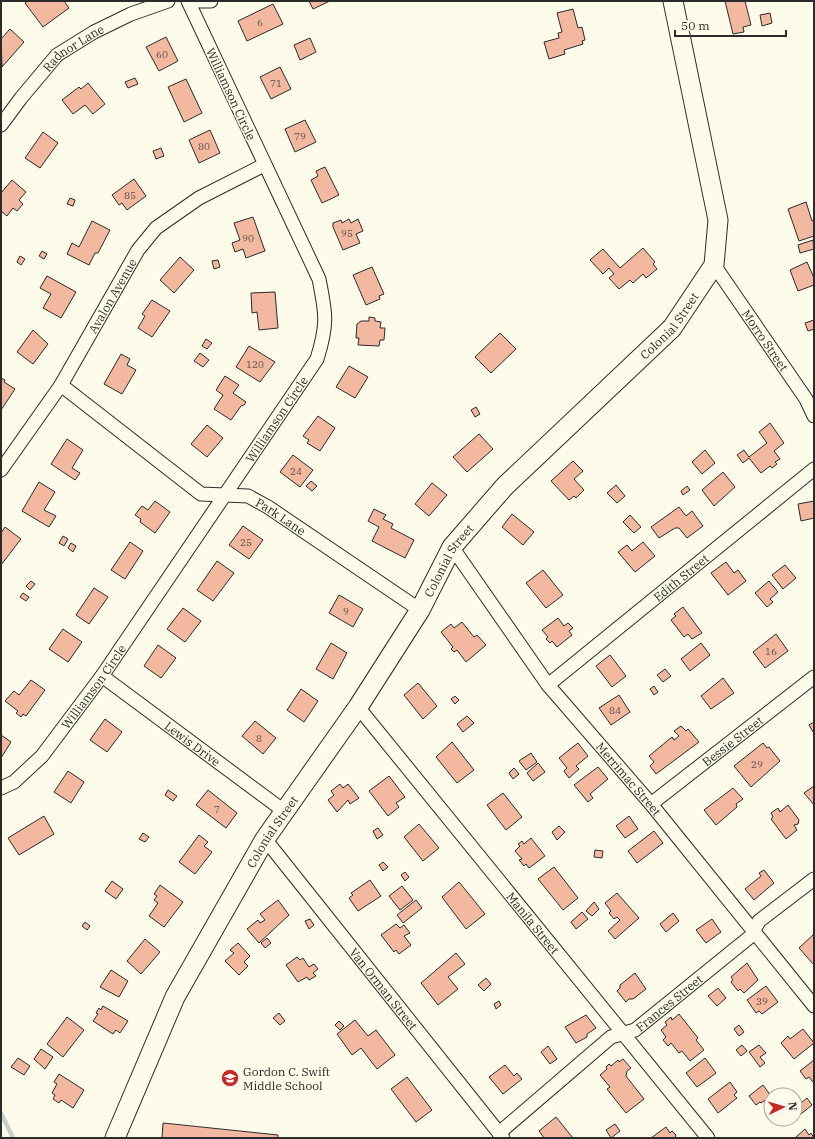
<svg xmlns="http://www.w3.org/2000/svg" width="815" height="1139" font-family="'IBM Plex Serif',serif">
<rect width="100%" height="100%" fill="#fdfbea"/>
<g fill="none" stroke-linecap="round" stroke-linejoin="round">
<!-- stream -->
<polyline stroke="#c7d0d0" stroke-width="4.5" points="1,1113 13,1138"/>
</g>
<!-- building -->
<g fill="#f2b8a0" stroke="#2b2b2b">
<polygon points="28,1 64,1 69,8 43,27 25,3"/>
<polygon points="309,1 330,1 313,9"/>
<polygon points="725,1 745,1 751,25 743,27 744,32 733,34"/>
<polygon points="273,4 283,24 247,41 238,21"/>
<polygon points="573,9 578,28 582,27 585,40 582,41 583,44 564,50 565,54 549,59 544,42 559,38 558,33 562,32 557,13"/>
<polygon points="770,13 772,23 762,26 760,15"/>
<polygon points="10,29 24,42 2,67 1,39"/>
<polygon points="166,37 178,61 159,71 146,47"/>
<polygon points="310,38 316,52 300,60 294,45"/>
<polygon points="280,67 291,89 271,99 260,77"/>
<polygon points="135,78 138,84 128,88 125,82"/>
<polygon points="186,79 202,113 184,122 168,87"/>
<polygon points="88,83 105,104 93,114 85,105 73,114 62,100 79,87 81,89"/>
<polygon points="305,120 316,142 295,152 285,129"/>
<polygon points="210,130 220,153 199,163 189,140"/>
<polygon points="43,132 58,143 40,168 25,158"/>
<polygon points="161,148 164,156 156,159 153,151"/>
<polygon points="325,167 339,195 322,203 311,180 318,176 316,171"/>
<polygon points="134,179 146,196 127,210 122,203 119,205 112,195"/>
<polygon points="12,180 26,192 19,200 23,204 17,211 13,208 7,216 1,211 1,193"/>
<polygon points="70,198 75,200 73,206 67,204"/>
<polygon points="806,202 812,221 814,220 814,236 799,241 788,209"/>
<polygon points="253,217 265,251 246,258 243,249 235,252 232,243 240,240 234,223"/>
<polygon points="349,219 351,223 358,219 363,231 356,234 360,243 343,250 333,227 333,223 341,220 342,223"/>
<polygon points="92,221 110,230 98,253 95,253 89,265 67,254 72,243 79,247"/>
<polygon points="813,240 814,249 800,253 798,245"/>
<polygon points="643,248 655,262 653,264 657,269 646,278 643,274 633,283 630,280 619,289 609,278 614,274 609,268 603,274 590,260 603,249 620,268"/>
<polygon points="42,251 47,254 44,259 39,256"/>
<polygon points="20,256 25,259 21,265 17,262"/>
<polygon points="180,257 194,270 174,293 160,280"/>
<polygon points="218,260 220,267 214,269 212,261"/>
<polygon points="807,262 814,278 814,285 798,291 790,270"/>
<polygon points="372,267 384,294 379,296 380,299 366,305 353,275"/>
<polygon points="47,276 76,292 61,318 43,308 51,294 40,288"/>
<polygon points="275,292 278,328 259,330 257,312 252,313 251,293"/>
<polygon points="152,300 170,311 152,337 138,328 145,316 142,314"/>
<polygon points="369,317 375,318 375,321 381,322 380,328 385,328 384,340 380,340 379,346 358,345 359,338 356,338 357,324 361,321 369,321"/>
<polygon points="814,320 814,329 808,331 805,323"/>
<polygon points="33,330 48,344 33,364 17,352"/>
<polygon points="500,333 516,349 491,373 475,357"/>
<polygon points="206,339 212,343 207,349 202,346"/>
<polygon points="249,346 275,362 260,382 236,367"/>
<polygon points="200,353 209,360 203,367 194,361"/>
<polygon points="121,354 130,359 127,365 136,370 122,394 104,384"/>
<polygon points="349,366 368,377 355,398 336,387"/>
<polygon points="225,376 239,385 233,393 246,402 244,405 241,406 231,420 214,409 223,395 216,390"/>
<polygon points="1,378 5,380 4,382 15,389 1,410"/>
<polygon points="476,407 480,414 475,417 471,410"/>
<polygon points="318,416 335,428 320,451 307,443 309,440 303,436"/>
<polygon points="770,423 784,443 774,451 780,459 775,462 777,464 772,468 770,466 761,473 749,458 743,463 737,455 744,450 749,457 767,443 759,432"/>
<polygon points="207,425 223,438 207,457 191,444"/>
<polygon points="479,434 493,449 467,472 453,457"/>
<polygon points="67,439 83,450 72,468 80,473 75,480 51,464"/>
<polygon points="705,450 715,463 702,474 692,462"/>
<polygon points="293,455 313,470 300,487 280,472"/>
<polygon points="573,461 583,471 574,479 584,490 576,498 574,496 569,500 551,481"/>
<polygon points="723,472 735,487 714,506 702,490"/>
<polygon points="311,481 317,486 312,491 306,486"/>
<polygon points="39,482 55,492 44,510 56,516 49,527 22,511"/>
<polygon points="432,483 447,495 429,516 415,504"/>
<polygon points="616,485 625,496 617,503 607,493"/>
<polygon points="687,486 690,490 683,495 681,491"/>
<polygon points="155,501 170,512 155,533 140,522 141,519 135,515 142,506 148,510"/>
<polygon points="814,501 814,518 801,521 798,504"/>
<polygon points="679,507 686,516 692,511 703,526 687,538 679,528 675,528 659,538 651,527"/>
<polygon points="374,509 386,515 383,519 393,524 391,528 414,540 405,558 372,541 379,527 368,521"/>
<polygon points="512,514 534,532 523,545 502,527"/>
<polygon points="630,515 641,527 634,533 623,522"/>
<polygon points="243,526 263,540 249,559 229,545"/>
<polygon points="5,527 21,539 1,565 1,533"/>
<polygon points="63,536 68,539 64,546 59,543"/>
<polygon points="130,542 143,551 125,579 111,570"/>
<polygon points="643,542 655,556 635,572 618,552 627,545 632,551"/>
<polygon points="71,543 76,546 73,552 68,548"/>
<polygon points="217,561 234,573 213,601 197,590"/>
<polygon points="726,562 734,573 738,570 746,581 728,595 711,573"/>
<polygon points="785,565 796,578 783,589 772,575"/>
<polygon points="543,570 563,595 546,608 526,583"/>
<polygon points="31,581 35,584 30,590 26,586"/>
<polygon points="769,581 778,592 770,599 773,602 767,607 755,593"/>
<polygon points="94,588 108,597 89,624 76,615"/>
<polygon points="23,593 29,597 26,601 20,597"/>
<polygon points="339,595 363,609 353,627 329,613"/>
<polygon points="683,607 702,633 692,639 688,634 684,637 671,620 676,616 674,614"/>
<polygon points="183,608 201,621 185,642 167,629"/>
<polygon points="558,618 564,626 568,623 573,628 569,631 572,635 557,647 552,641 550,643 546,639 548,637 542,630"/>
<polygon points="462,622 474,637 477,635 486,645 466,662 457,650 454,652 451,649 453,647 441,632 451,624 454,628"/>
<polygon points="63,629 82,642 68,662 49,649"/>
<polygon points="776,634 788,651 765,668 753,652"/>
<polygon points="331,643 347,653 333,679 316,669"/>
<polygon points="701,643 710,655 690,671 681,659"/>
<polygon points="158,645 176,658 161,678 144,666"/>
<polygon points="610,655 626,676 612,687 596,666"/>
<polygon points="665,669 671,676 663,682 657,675"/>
<polygon points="723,678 734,693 711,709 701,696"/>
<polygon points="31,680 45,690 26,716 23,714 21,717 16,713 18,711 5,701 14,691 19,695"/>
<polygon points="418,683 437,706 423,719 404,695"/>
<polygon points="654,686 658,692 654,695 650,689"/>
<polygon points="301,689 318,701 304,722 287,710"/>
<polygon points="619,695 630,712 611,725 599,708"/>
<polygon points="455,696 459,700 455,704 451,699"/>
<polygon points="467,716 474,723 463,732 457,724"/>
<polygon points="105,719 122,732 107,752 90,740"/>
<polygon points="255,721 276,738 263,754 242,736"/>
<polygon points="814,722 814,731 813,732 809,725"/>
<polygon points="681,726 686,731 688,729 699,742 656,774 650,766 654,762 649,756 672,737 674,740 679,736 674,731"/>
<polygon points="1,735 11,742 1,758"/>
<polygon points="452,742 474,770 457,783 436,757"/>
<polygon points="578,743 588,756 576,766 579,769 569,778 564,771 567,768 559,758"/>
<polygon points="763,743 767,748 769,747 780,761 751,787 734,766"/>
<polygon points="531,753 537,762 526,770 519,761"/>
<polygon points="538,763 545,772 533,781 527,773"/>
<polygon points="598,767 608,779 590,794 593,798 588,802 574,785"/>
<polygon points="514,768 519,774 513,779 509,773"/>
<polygon points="68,771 84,782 71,803 54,792"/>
<polygon points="389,776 405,797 396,803 399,807 388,816 369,791"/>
<polygon points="340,784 343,788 348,784 359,798 350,804 348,800 337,812 328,800 334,795 331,791"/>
<polygon points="814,786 814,805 804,793"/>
<polygon points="733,788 743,799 736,804 737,807 716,825 704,810"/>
<polygon points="168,790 177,796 173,801 165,795"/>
<polygon points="208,790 237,813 226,828 196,805"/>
<polygon points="503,793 522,817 506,830 487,805"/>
<polygon points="788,805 799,820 798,824 794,825 797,830 786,839 771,819 773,817 771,813 778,808 780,812"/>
<polygon points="44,816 54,834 19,855 8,838"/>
<polygon points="629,816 638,829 625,838 616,826"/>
<polygon points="419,824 439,848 423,861 404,837"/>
<polygon points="559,826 565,832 557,840 552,832"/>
<polygon points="378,828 383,835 377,839 373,831"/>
<polygon points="654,831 663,843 637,863 628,851"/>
<polygon points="143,833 149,837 145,842 139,839"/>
<polygon points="199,835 208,842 204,846 212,852 195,874 179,862"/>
<polygon points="531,838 545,856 529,868 526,864 524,866 519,860 522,859 515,851 520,846 518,844 522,841 524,844"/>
<polygon points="595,850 603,851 602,858 594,857"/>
<polygon points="383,862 388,867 383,871 379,865"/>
<polygon points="554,867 578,898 563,910 538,879"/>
<polygon points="764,870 774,883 754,900 745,889 761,876 759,873"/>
<polygon points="405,872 409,877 405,881 401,875"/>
<polygon points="370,880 381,896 358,911 349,898 353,895 351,893"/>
<polygon points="112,881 123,889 116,899 105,891"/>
<polygon points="459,882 485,914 466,929 442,897"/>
<polygon points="160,885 183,902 164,927 149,916 158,903 154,900 157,896 154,894"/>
<polygon points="402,886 413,900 400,910 389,896"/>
<polygon points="617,893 639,918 615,939 608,931 620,920 617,917 614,919 609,913 611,911 605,903"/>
<polygon points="278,900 289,915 259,943 247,929 258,920 260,923 265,920 260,914"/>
<polygon points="416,900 422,908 403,923 397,915"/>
<polygon points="594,902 599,909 592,916 586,911"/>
<polygon points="582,912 588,919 576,929 571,922"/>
<polygon points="673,913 679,921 666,932 660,924"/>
<polygon points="310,919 314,925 309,929 305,921"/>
<polygon points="712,919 721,932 706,943 696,930"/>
<polygon points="85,922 90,926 87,930 82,926"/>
<polygon points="396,924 400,928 404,925 410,933 404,936 411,945 399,954 396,950 394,952 381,935"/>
<polygon points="814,934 814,965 799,948"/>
<polygon points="267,938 271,943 265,948 261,943"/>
<polygon points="145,939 160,952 141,974 127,961"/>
<polygon points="238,943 250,956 244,962 248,966 239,975 225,961 234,953 230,950"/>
<polygon points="456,953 465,964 448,977 458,989 438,1005 421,983"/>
<polygon points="297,957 300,960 303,958 309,967 314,964 318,969 313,973 316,976 309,980 307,977 298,982 286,965"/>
<polygon points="747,963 758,980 744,993 740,989 738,991 731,982 733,980 731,977"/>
<polygon points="111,970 128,981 119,997 100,987"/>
<polygon points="635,973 646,989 633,999 629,999 626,1002 617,991 620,988 620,985"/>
<polygon points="486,978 491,984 484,991 478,985"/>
<polygon points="766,986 778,1002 762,1014 759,1011 756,1013 747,1000"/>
<polygon points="718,988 726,998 717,1006 708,996"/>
<polygon points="499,1001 501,1005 496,1009 494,1004"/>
<polygon points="103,1006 128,1021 120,1033 116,1030 113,1034 93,1021 98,1014 96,1013 99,1008 101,1010"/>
<polygon points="279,1013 285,1021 280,1025 273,1018"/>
<polygon points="679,1014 698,1038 696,1040 704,1050 690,1061 682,1051 679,1053 671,1043 668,1046 663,1040 666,1037 661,1030 667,1025 665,1022 671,1017 672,1020"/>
<polygon points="586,1015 596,1028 587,1034 587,1037 576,1043 565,1027"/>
<polygon points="67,1017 84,1030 63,1057 47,1044"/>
<polygon points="355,1020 368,1036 376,1030 395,1055 377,1069 361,1048 352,1055 337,1034"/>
<polygon points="339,1021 344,1026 340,1030 335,1025"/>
<polygon points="739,1025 744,1032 739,1036 734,1029"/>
<polygon points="803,1029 814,1043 794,1059 781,1043 788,1036 790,1039"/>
<polygon points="742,1045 747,1051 741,1056 736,1050"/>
<polygon points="759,1045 766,1053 760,1057 765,1063 760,1067 749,1052"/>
<polygon points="548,1046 557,1059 550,1064 541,1052"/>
<polygon points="41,1049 53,1057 45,1069 34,1059"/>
<polygon points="18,1058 30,1066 24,1075 11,1067"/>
<polygon points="705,1058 716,1073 697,1087 686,1073"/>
<polygon points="623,1059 631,1068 627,1071 626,1076 644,1099 626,1113 607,1089 610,1087 600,1075 607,1069 606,1067 609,1064 611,1066 618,1060 619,1062"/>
<polygon points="814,1060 814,1082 813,1082 809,1077 806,1079 800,1071"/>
<polygon points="505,1065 514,1076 517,1073 522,1079 503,1094 489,1077"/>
<polygon points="59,1074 84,1090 73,1108 61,1100 59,1103 53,1099 55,1095 52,1093 57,1084 54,1082"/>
<polygon points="407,1077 432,1110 416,1122 391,1089"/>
<polygon points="730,1082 737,1092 734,1095 737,1098 718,1113 708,1099"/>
<polygon points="763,1085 771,1096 761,1103 760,1102 756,1105 749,1096"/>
<polygon points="807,1098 812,1105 801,1114 796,1107"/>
<polygon points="556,1117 573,1138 544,1138 539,1131"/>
<polygon points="163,1123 278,1135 278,1138 162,1138"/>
<polygon points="615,1124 620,1131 611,1138 606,1130"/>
<polygon points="666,1127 670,1133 672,1131 676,1135 675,1138 651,1138"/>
<polygon points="805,1129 809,1135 811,1133 814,1138 795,1138"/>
</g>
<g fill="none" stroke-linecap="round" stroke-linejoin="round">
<defs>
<g id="street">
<polyline points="197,1 211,1"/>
<path id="s1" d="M1 125 21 98 57 55 94 32 131 14 168 1"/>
<path id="s2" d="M714 265 806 399 814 416"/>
<path id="s3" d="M61 385 201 494 248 496 268 507 420 610"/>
<path id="s4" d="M1 470 61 385 138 250 156 228 199 198 264 165"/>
<path id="s5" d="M452 547 548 685 651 804 814 1006"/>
<path id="s6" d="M102 676 284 811"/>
<path id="s7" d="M548 685 814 469"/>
<path id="s8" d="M358 707 708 1138"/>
<path id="s9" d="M1 788 14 782 42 756 102 676 317 359C328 324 326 314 319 279L188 1"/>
<path id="s10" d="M651 804 814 677"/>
<path id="s11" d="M265 839 503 1138"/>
<path id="s12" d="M499 1133 611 1037 635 1030 751 936 759 921 814 879"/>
</g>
<g id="secondary">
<path id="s13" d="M115 1138 175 997 265 839 358 707 420 610 452 547 505 486 672 328 714 265 718 220 673 1"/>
</g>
</defs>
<!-- street casing -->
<use href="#street" stroke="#2b2b2b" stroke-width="15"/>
<!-- secondary casing -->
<use href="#secondary" stroke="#2b2b2b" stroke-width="21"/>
<!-- street -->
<use href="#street" stroke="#fdfbea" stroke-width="13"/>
<!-- secondary -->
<use href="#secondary" stroke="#fdfbea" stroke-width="19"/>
</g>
<!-- icons -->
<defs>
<symbol id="school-disc" viewBox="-11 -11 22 22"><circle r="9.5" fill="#c62828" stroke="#fdfbea"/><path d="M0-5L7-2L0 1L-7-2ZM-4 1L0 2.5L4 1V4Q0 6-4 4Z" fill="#fff"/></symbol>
</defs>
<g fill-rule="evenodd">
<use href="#school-disc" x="220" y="1068" width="20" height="20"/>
</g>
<g text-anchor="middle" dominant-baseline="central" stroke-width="3" stroke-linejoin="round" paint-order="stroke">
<!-- number labels -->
<g font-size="10" fill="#5d4e48">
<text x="260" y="22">6</text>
<text x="162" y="54">60</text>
<text x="276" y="83">71</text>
<text x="300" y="136">79</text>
<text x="204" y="146">80</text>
<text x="130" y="195">85</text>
<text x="347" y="233">95</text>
<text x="248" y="238">90</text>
<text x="255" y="364">120</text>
<text x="296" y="471">24</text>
<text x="246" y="542">25</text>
<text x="346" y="611">9</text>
<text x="771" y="651">16</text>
<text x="615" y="710">84</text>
<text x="259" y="738">8</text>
<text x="757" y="764">29</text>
<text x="217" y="809">7</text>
<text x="762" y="1001">39</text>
</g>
<!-- street labels -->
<g font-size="12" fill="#2b2b2b" stroke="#fdfbea">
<text stroke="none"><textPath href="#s1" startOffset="107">Radnor Lane</textPath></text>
<text transform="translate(231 94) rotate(65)">Williamson Circle</text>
<text stroke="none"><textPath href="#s4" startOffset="207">Avalon Avenue</textPath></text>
<text stroke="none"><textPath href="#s13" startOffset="993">Colonial Street</textPath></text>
<text stroke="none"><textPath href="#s2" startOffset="91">Morro Street</textPath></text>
<text stroke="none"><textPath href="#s9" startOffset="463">Williamson Circle</textPath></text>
<text stroke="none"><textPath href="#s3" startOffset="263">Park Lane</textPath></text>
<text stroke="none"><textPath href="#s13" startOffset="669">Colonial Street</textPath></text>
<text stroke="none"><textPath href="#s7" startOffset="171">Edith Street</textPath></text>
<text stroke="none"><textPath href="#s9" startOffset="139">Williamson Circle</textPath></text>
<text stroke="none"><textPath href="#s10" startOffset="103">Bessie Street</textPath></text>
<text stroke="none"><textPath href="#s6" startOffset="113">Lewis Drive</textPath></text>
<text stroke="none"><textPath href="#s5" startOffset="292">Merrimac Street</textPath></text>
<text stroke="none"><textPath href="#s13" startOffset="345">Colonial Street</textPath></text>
<text stroke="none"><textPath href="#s8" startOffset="278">Manila Street</textPath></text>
<text stroke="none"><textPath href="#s11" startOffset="191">Van Orman Street</textPath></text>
<text stroke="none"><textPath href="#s12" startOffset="216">Frances Street</textPath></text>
</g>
<!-- poi labels -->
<g font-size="12" fill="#2b2b2b" stroke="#fdfbea" text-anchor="start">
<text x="243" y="1071">Gordon C. Swift<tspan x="243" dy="14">Middle School</tspan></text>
</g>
</g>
<!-- border -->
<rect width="815" height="1139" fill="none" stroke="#2b2b2b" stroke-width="4"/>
<!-- north arrow -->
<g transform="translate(783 1107) rotate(85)"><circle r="19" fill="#fdfbea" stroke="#a9a89e"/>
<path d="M0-3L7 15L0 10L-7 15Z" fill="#c62828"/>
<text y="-6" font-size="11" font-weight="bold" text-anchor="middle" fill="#2b2b2b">N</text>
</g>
<!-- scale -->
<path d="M675 30v6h111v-6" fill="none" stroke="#2b2b2b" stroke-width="2"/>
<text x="681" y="30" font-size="12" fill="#2b2b2b" stroke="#fdfbea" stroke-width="3" paint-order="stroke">50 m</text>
</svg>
